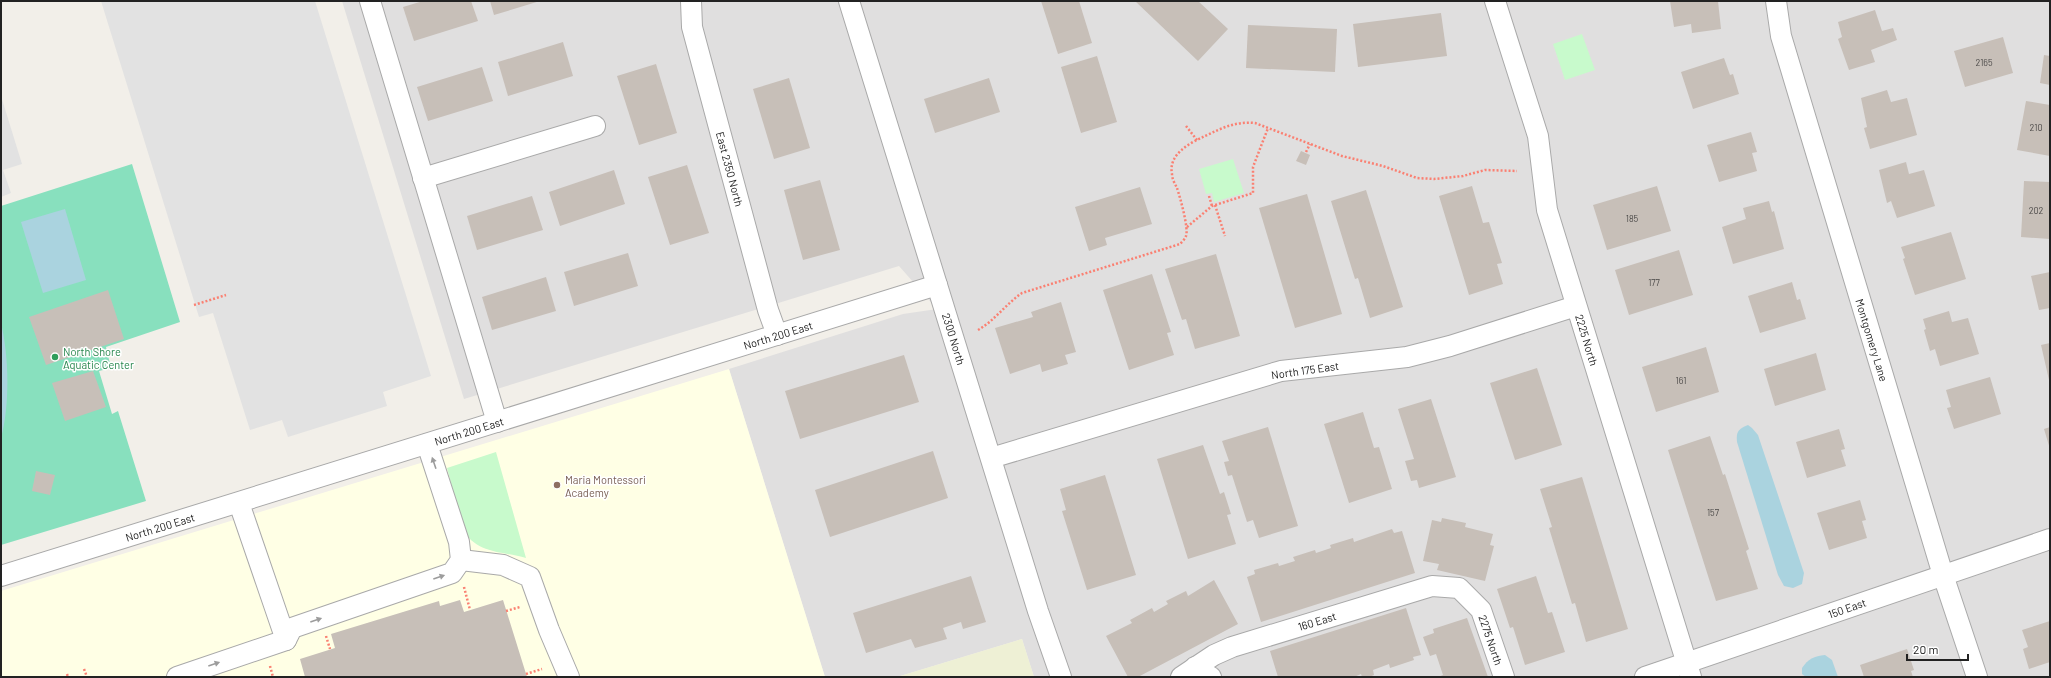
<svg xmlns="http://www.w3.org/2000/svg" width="2051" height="678" font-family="Barlow,sans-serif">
<rect width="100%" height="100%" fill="#f2efe9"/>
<!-- residential -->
<polygon fill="#e0dfdf" points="342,1 2050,1 2050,677 1034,677 1022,639 897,677 825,677 729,369 903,314 937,309 899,266 464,399"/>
<!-- education -->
<polygon fill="#ffffe5" points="729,369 825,677 1,677 1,591"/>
<!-- farmland -->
<polygon fill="#eef0d5" points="1022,639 1034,677 897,677"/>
<!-- park -->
<g fill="#c8facc">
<polygon points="1582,34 1595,70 1565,80 1553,44"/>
<polygon points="1233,159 1244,193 1214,202 1212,193 1206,194 1199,169"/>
<path d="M496 452 526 558C503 551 474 554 463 528L447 468Z"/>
</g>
<!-- pitch -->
<polygon fill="#88e0be" points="132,164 180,322 106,347 111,368 99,371 112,414 118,411 146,501 1,545 1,206"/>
<!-- parking -->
<g fill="#e2e2e2">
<polygon points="101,1 315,1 431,376 383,392 387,406 288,437 282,420 250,430 213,313 199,317"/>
<polygon points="1,96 22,164 3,170 11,193 1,197"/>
</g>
<!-- water -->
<g fill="#aad3df">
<polygon points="65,209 86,280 43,293 21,222"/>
<path d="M1 323C9 357 10 404 1 438Z"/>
<path d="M1748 425 1752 428 1758 435 1804 573 1802 584 1793 588 1784 586 1778 575 1737 442C1736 432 1738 429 1748 425Z"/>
<path d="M1825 655 1832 660 1838 677H1806L1802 674V668C1808 659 1814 656 1825 655Z"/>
</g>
<!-- building -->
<g fill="#c7bfb8">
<polygon points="423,1 471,1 478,21 414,41 403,7"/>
<polygon points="490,1 540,1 494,15"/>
<polygon points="1041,1 1079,1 1092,43 1058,54"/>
<polygon points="1135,1 1198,1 1228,29 1198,61"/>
<polygon points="1670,1 1718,1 1721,29 1692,33 1691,24 1674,27"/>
<polygon points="1875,10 1882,31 1893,28 1897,40 1871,50 1875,62 1849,70 1838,39 1842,37 1838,22"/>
<polygon points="1441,13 1447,56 1358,67 1353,24"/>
<polygon points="1248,25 1337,29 1335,72 1246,68"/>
<polygon points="2003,37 2013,73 1965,87 1954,51"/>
<polygon points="563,42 573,76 508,96 498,62"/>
<polygon points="2044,55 2050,56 2050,85 2040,83"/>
<polygon points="1097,56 1117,122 1081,133 1061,67"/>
<polygon points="1724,58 1730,75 1733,74 1739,94 1693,109 1681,72"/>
<polygon points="656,64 677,133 639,145 617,76"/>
<polygon points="482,67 493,101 428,121 417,87"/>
<polygon points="789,78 810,148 774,159 753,89"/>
<polygon points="989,78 1000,112 935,133 924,99"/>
<polygon points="1887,90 1891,102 1907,98 1917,135 1870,149 1864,128 1867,127 1861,98"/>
<polygon points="2026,101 2050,105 2050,156 2017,150"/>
<polygon points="1751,132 1757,152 1752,153 1757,171 1719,182 1707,145"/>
<polygon points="1301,151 1310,155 1306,165 1296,161"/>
<polygon points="1906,162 1909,174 1924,170 1935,206 1897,218 1891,201 1887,203 1879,170"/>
<polygon points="687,165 709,233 670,245 648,177"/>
<polygon points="614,170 625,204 560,226 549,192"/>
<polygon points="820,180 840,250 803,260 784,190"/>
<polygon points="2024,181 2050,182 2050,239 2021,237"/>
<polygon points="1472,186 1483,223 1489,222 1502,263 1497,264 1503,284 1469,295 1439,196"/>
<polygon points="1657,186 1671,231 1607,250 1593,205"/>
<polygon points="1140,187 1152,224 1105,238 1107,245 1089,251 1075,207"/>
<polygon points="1366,190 1403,307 1370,318 1358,278 1355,279 1331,201"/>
<polygon points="1307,194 1342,314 1295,328 1259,208"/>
<polygon points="532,196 543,230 477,250 467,216"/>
<polygon points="1769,201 1772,212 1774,211 1784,249 1733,264 1722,227 1746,219 1743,208"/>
<polygon points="1951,232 1966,279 1915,295 1903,259 1905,258 1901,247"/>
<polygon points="1679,250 1693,295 1629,315 1615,270"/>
<polygon points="628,253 638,286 574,306 564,272"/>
<polygon points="1216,254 1240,336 1195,349 1186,319 1182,320 1165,269"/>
<polygon points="2050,272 2050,308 2039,310 2031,276"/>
<polygon points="1152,274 1171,332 1167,333 1174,355 1129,370 1103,290"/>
<polygon points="546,277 556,311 492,330 482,297"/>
<polygon points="1792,282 1797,300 1800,299 1806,319 1760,333 1748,296"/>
<polygon points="108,290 124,339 46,365 29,317"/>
<polygon points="1061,302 1076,352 1065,355 1068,364 1042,372 1040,364 1010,374 995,328 1033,317 1031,312"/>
<polygon points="1949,311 1952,322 1968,318 1979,354 1940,366 1935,349 1930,351 1924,330 1926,329 1923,319"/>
<polygon points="2050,343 2050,380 2049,380 2041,345"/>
<polygon points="1706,347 1719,392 1656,412 1642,367"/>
<polygon points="1816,353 1826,390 1775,406 1764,369"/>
<polygon points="904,355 919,402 800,439 785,391"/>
<polygon points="1537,368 1562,445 1515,460 1490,383"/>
<polygon points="93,371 106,407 65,421 52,383"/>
<polygon points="1990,377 2001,414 1954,429 1947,408 1951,407 1946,390"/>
<polygon points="1431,399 1456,477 1419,488 1417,480 1411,481 1405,461 1414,459 1398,409"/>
<polygon points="1363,412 1374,448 1379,447 1392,489 1349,503 1324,424"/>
<polygon points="1268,427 1298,526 1259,538 1253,520 1247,522 1232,475 1228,476 1224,462 1229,461 1222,441"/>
<polygon points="2050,427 2050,449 2044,429"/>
<polygon points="1839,429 1845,449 1841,450 1846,466 1807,478 1796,442"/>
<polygon points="1710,436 1723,475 1725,474 1749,549 1746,551 1758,589 1716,601 1668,450"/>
<polygon points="1203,445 1220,494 1224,492 1231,514 1227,515 1236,544 1188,559 1157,459"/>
<polygon points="933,451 948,498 830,537 815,490"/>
<polygon points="36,471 55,475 50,495 32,491"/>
<polygon points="1105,475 1136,575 1087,590 1062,511 1066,510 1060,489"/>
<polygon points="1582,477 1628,629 1586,642 1575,603 1572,604 1549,528 1552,527 1540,489"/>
<polygon points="1860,500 1866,520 1862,521 1867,538 1829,550 1817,513"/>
<polygon points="1442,518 1466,523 1465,527 1493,534 1490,545 1494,546 1485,581 1437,570 1439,564 1423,561 1432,520 1441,522"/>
<polygon points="1392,529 1394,533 1402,531 1415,573 1261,622 1247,577 1255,574 1254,570 1278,563 1279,566 1295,561 1293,557 1315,550 1316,553 1331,548 1330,545 1353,538 1354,542"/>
<polygon points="971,576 986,622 963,629 961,622 943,628 947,639 915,648 911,639 866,653 853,613"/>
<polygon points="1536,576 1548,613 1552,612 1565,652 1525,665 1513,627 1510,628 1497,589"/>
<polygon points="1214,580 1238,624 1138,677 1128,677 1106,636 1132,623 1130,620 1152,608 1154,612 1168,604 1166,601 1186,591 1188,596"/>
<polygon points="460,600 464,612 503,600 527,677 305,677 300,659 335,648 331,634 439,601 440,606"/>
<polygon points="1406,608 1421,655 1413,657 1414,660 1390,668 1389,664 1373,670 1374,675 1369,677 1362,677 1361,674 1354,677 1278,677 1270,651"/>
<polygon points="1467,618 1488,677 1438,677 1443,675 1436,654 1430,656 1423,637 1434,633 1433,629"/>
<polygon points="2050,621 2050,662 2029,669 2023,649 2028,647 2022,630"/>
<polygon points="1907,649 1914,670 1911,671 1913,677 1864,677 1860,665"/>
</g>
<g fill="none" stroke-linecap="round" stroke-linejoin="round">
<defs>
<g id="minor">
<polyline points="370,1 497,422"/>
<polyline points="691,1 692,27 768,310 777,335"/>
<polyline points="849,1 1038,611 1061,677"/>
<polyline points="1495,1 1538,136 1547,210 1691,677"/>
<polyline points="1776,1 1781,36 1943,575 1977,677"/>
<polyline points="423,178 595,126"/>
<polyline points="991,458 1281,371 1407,357 1450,346 1576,306"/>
<polyline points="239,503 286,640"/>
<polyline points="461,560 503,565 530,577 549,630 569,677"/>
<polyline points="1,576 937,285"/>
<polyline points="1195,667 1211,677"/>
<polyline points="177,677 286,640 292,628 452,573 461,560 459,542 427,444"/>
<polyline points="1181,677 1214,655 1232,647 1432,586 1459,588 1481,610 1504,677"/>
<polyline points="1645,677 2050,539"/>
</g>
</defs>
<!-- minor casing -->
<use href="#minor" stroke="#a9a9a9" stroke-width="22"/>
<!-- path -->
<g stroke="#fa8072" stroke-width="2.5" stroke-dasharray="2 2" stroke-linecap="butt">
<polyline points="1186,126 1197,140"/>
<polyline points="1306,152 1310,144"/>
<polyline points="1209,196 1212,206"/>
<polyline points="1215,205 1225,236"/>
<polyline points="1187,227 1212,206 1253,193 1253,167 1268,128"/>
<polyline points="194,305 226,295"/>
<path d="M978 330C994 321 1006 304 1022 293L1180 244C1182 242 1185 239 1186 236 1189 229 1180 197 1177 188 1175 184 1172 179 1172 174 1168 154 1190 143 1205 136 1222 128 1236 121 1255 123L1342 156 1383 166 1417 178 1434 179 1463 176 1485 170 1517 171"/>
<polyline points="464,587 470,610"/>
<polyline points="506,611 520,607"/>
<polyline points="326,636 330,649"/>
<polyline points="270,666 273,677"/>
<polyline points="84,669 87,677"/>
<polyline points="67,674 68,677"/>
<polyline points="526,674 542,669"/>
</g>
<!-- minor -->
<use href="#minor" stroke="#fff" stroke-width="20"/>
</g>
<!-- one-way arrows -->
<defs><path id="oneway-solid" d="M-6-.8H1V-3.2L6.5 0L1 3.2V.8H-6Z"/></defs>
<g fill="#9c9c9c">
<use href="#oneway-solid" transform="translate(434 463) rotate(-109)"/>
<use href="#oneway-solid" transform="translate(439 577) rotate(-19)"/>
<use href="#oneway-solid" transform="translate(316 620) rotate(-19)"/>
<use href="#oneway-solid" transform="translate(214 664) rotate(-19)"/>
</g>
<!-- markers -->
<circle fill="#2e9e5b" stroke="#fff" stroke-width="1.5" cx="55" cy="357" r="4"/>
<circle fill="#8d6e63" stroke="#fff" stroke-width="1.5" cx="557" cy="485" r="4"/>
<g text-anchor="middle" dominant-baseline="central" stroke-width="3" stroke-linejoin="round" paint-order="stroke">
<!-- number labels -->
<g font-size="9" fill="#4b4948">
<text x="1984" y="62">2165</text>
<text x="2036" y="127">210</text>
<text x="2036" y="210">202</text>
<text x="1632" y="218">185</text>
<text x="1654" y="282">177</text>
<text x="1681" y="380">161</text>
<text x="1713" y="512">157</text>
</g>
<!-- street labels -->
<g font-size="11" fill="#222" stroke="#fff">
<text transform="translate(730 169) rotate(75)">East 2350 North</text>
<text transform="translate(778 335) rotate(-17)">North 200 East</text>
<text transform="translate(954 339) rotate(73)">2300 North</text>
<text transform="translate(1587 340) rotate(73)">2225 North</text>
<text transform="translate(1872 340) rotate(73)">Montgomery Lane</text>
<text transform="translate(1305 370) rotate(-8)">North 175 East</text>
<text transform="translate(469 431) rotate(-17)">North 200 East</text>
<text transform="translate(160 527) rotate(-17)">North 200 East</text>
<text transform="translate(1847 608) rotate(-19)">150 East</text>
<text transform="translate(1317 621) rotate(-17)">160 East</text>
<text transform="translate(1491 640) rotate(71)">2275 North</text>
</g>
<!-- leisure labels -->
<g font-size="11" fill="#27864d" stroke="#fff" text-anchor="start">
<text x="63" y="351">North Shore<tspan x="63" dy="13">Aquatic Center</tspan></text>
</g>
<!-- education labels -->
<g font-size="11" fill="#785e54" stroke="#fff" text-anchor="start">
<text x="565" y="479">Maria Montessori<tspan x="565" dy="13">Academy</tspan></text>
</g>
</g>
<!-- border -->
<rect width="2051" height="678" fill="none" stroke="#222222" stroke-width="4"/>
<!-- scale -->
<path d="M1907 654v6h61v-6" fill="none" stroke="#222222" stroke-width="2"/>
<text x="1913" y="654" font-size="12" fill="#222222" stroke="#ffffff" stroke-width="3" paint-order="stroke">20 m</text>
</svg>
